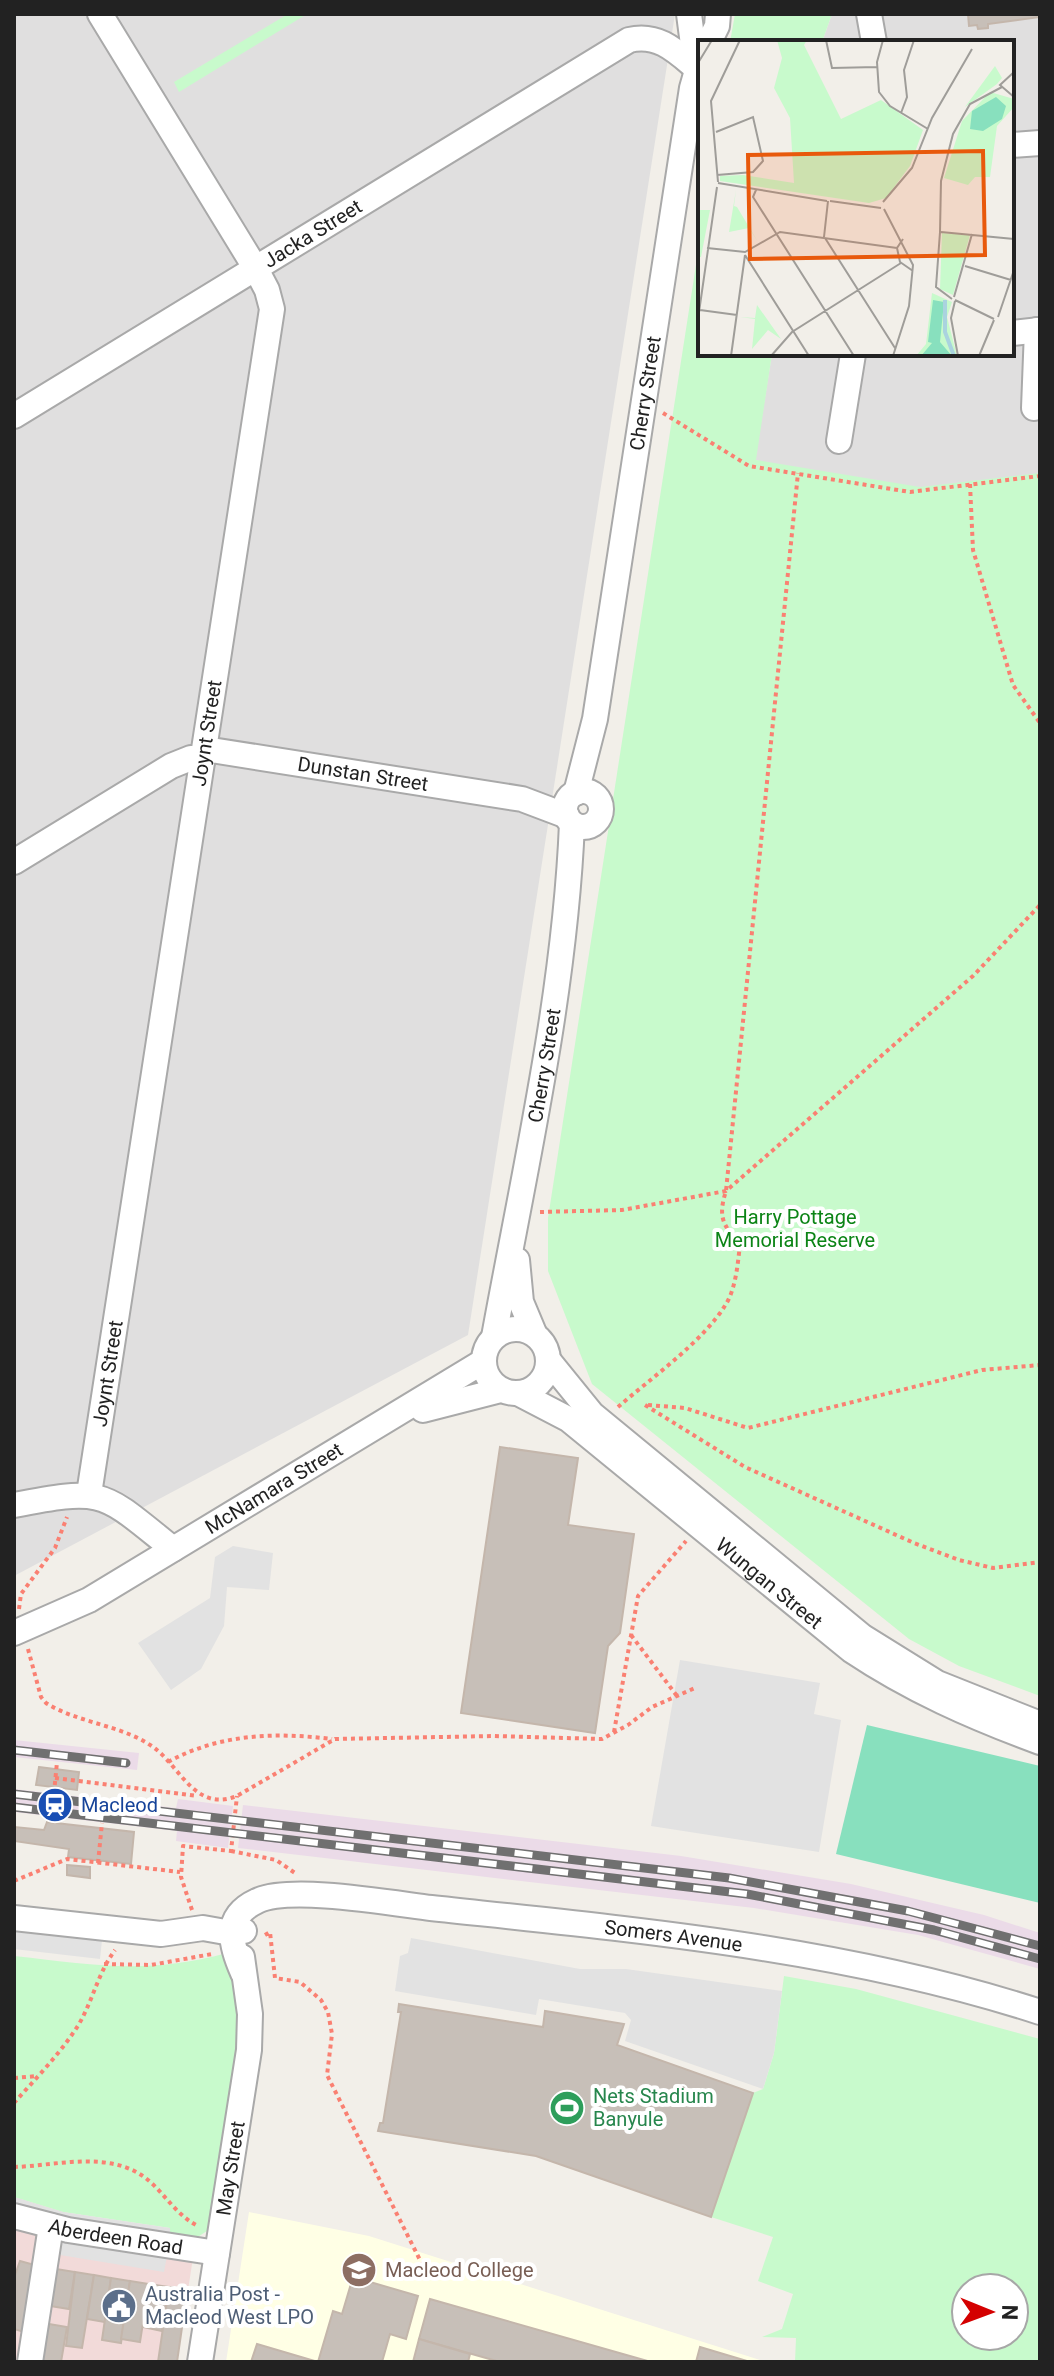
<svg xmlns="http://www.w3.org/2000/svg" width="1054" height="2376" font-family="Roboto,sans-serif">
<rect width="100%" height="100%" fill="#f2efe9"/>
<!-- residential -->
<g fill="#e0dfdf">
<polygon points="14,14 675,14 468,1335 14,1576"/>
<polygon points="832,14 1040,14 1040,486 919,500 755,460 772,354 1012,354 1012,42 822,42"/>
</g>
<!-- commercial -->
<polygon fill="#f2dad9" points="14,2197 63,2212 196,2238 177,2362 14,2362"/>
<!-- industrial -->
<g fill="#ebdbe8">
<polygon points="14,1740 139,1753 137,1770 14,1757"/>
<polygon points="14,1789 176,1808 178,1799 233,1806 228,1848 176,1841 177,1831 14,1812"/>
<polygon points="243,1805 681,1856 851,1884 984,1915 1040,1933 1040,1969 918,1935 754,1908 238,1848"/>
</g>
<!-- education -->
<polygon fill="#ffffe5" points="249,2212 369,2236 766,2362 226,2362"/>
<!-- park -->
<g fill="#c8facc" fill-rule="evenodd">
<polygon points="288,14 307,14 179,92 174,82"/>
<polygon points="735,14 832,14 822,42 730,42"/>
<polygon points="700,239 700,354 772,354 756,460 920,487 1040,473 1040,1696 959,1666 909,1639 592,1384 548,1271 548,1218"/>
<path d="M227 1953 241 2023 207 2231 196 2238 170 2236V2228L63 2212 14 2197V1956C96 1965 145 1975 227 1953Z"/>
<path d="M784 1976 856 1989 1040 2039V2362H795L796 2338 762 2337 782 2329 793 2294 758 2281 773 2237 711 2217 753 2093 763 2089 774 2053ZM966 2288H1014V2336H966Z"/>
</g>
<!-- pitch -->
<polygon fill="#88e0be" points="867,1725 1040,1766 1040,1903 836,1854"/>
<!-- parking -->
<g fill="#e2e2e2">
<polygon points="233,1546 273,1553 269,1590 227,1587 224,1626 201,1669 171,1690 138,1643 210,1598 215,1557"/>
<polygon points="680,1660 820,1683 814,1714 841,1720 819,1852 651,1826"/>
<polygon points="14,1930 102,1940 100,1959 14,1949"/>
<polygon points="411,1938 580,1969 626,1969 782,1991 774,2053 763,2089 625,2041 631,2020 625,2013 539,1999 536,2015 395,1991 400,1956 408,1953"/>
<polygon points="14,2197 63,2212 170,2228 170,2236 73,2221 14,2205"/>
<polygon points="62,2240 167,2256 164,2272 60,2255"/>
</g>
<!-- building -->
<g fill="#c7bfb8" stroke="#c4b6ab" stroke-width="2">
<polygon points="968,14 1040,14 1040,17 988,24 988,28 978,29 977,25 969,26"/>
<polygon points="500,1447 578,1458 568,1525 634,1534 620,1633 608,1646 595,1733 461,1713"/>
<polygon points="39,1767 79,1772 77,1790 36,1785"/>
<polygon points="47,1822 134,1832 131,1864 68,1857 69,1849 14,1841 15,1827 44,1830"/>
<polygon points="67,1865 90,1867 90,1878 67,1875"/>
<polygon points="399,2004 543,2027 545,2011 624,2024 617,2045 753,2093 711,2217 536,2156 378,2131 380,2123 383,2123 401,2012 398,2012"/>
<polygon points="20,2261 38,2266 28,2333 14,2329 14,2278"/>
<polygon points="50,2268 75,2272 69,2309 44,2305"/>
<polygon points="75,2272 94,2275 82,2348 66,2346"/>
<polygon points="94,2275 111,2278 105,2322 87,2319"/>
<polygon points="353,2277 418,2296 406,2339 390,2334 382,2362 318,2362 333,2311 342,2314"/>
<polygon points="111,2278 130,2281 121,2343 102,2340"/>
<polygon points="130,2281 149,2284 140,2342 121,2339"/>
<polygon points="149,2284 169,2287 162,2331 143,2327"/>
<polygon points="169,2287 179,2288 186,2300 177,2362 158,2362"/>
<polygon points="430,2299 651,2362 500,2362 419,2339"/>
<polygon points="49,2324 67,2327 61,2362 40,2362 42,2326 49,2327"/>
<polygon points="419,2339 470,2354 468,2362 413,2362"/>
<polygon points="257,2344 318,2362 251,2362"/>
<polygon points="700,2347 747,2361 747,2362 696,2362"/>
</g>
<g fill="none" stroke-linecap="round" stroke-linejoin="round">
<defs>
<g id="minor">
<polyline points="689,14 696,68"/>
<polyline points="869,14 874,42"/>
<polyline points="709,42 717,26 718,14"/>
<polyline points="1012,145 1040,143"/>
<polyline points="1012,333 1040,330"/>
<polyline points="1034,408 1037,330"/>
<path id="s1" d="M14 416 629 40C658 33 676 51 696 68"/>
<polyline points="839,441 853,354"/>
<path id="s2" d="M205 749 522 799 567 816"/>
<circle cx="583" cy="809" r="18"/>
<path id="s3" d="M576 793 595 719 692 88 700 60"/>
<polyline points="14,862 171,766 191,758 203,759"/>
<polyline points="517,1260 521,1302 534,1333"/>
<circle cx="516" cy="1361" r="32"/>
<path id="s4" d="M494 1337C525 1167 565 995 572 823"/>
<polyline points="549,1361 592,1414 863,1637 937,1683 1040,1724"/>
<path id="s5" d="M518 1393 568 1419 851 1650C911 1690 972 1717 1040 1742"/>
<polyline points="423,1410 501,1390"/>
<path id="s6" d="M89 1494 272 309 267 290 256 269 100 14"/>
<path d="M14 1505C106 1487 102 1492 173 1549"/>
<path id="s7" d="M14 1633 89 1600 484 1361"/>
<polyline points="14,1918 161,1934 203,1928 231,1933 244,1931"/>
<path id="s8" d="M243 1973C231 1946 222 1917 257 1901 289 1885 391 1903 431 1908 636 1930 843 1948 1040 2012"/>
<path id="s9" d="M14 2216 68 2230 217 2253"/>
<polyline points="30,2362 51,2226"/>
<path id="s10" d="M200 2362 249 2050 250 2014 242 1957"/>
</g>
</defs>
<!-- minor casing -->
<use href="#minor" stroke="#a9a9a9" stroke-width="28"/>
<!-- path -->
<g stroke="#fa8072" stroke-width="4" stroke-dasharray="4 4" stroke-linecap="butt">
<polyline points="663,413 749,466 910,492 1040,476"/>
<polyline points="970,484 973,550 1013,685 1040,723"/>
<polyline points="540,1212 622,1210 726,1191 973,976 1040,905"/>
<polyline points="645,1405 745,1467 914,1543 959,1560 993,1568 1040,1562"/>
<polyline points="648,1405 685,1408 748,1428 982,1370 1040,1365"/>
<path d="M618 1407C651 1378 704 1341 726 1304 736 1288 738 1262 740 1244 722 1225 718 1216 726 1191L798 473"/>
<polyline points="19,1609 21,1594 55,1548 67,1517"/>
<polyline points="631,1635 677,1696"/>
<path d="M28 1649 41 1697 46 1703C79 1724 126 1725 157 1750 182 1771 197 1812 237 1796L335 1739 494 1736 602 1739 628 1725 652 1707 695 1688"/>
<polyline points="614,1732 638,1596 686,1541"/>
<path d="M168 1762C219 1734 274 1732 332 1739"/>
<polyline points="55,1778 197,1796"/>
<polyline points="54,1793 57,1762"/>
<polyline points="231,1851 276,1860 295,1873"/>
<polyline points="98,1863 102,1823"/>
<polyline points="14,1881 67,1859 180,1872"/>
<polyline points="192,1910 181,1877 183,1846 231,1851 237,1796"/>
<polyline points="265,1935 270,1932 275,1978 300,1982 321,2000 328,2012 332,2034 327,2075 424,2268"/>
<polyline points="104,1964 151,1965 212,1954"/>
<polyline points="14,2078 38,2076"/>
<path d="M14 2103C36 2078 61 2053 79 2024 93 2000 98 1973 115 1950"/>
<path d="M14 2167C55 2166 111 2149 148 2180 166 2195 176 2215 198 2226"/>
</g>
<!-- minor -->
<use href="#minor" stroke="#fff" stroke-width="24"/>
<defs>
<g id="rail">
<polyline points="14,1750 126,1763"/>
<polyline points="14,1794 729,1878 908,1911 1040,1946"/>
<polyline points="14,1807 747,1894 934,1930 1040,1959"/>
</g>
</defs>
<!-- rail casing -->
<use href="#rail" stroke="#707070" stroke-width="9"/>
<!-- rail -->
<use href="#rail" stroke="#fff" stroke-width="6" stroke-dasharray="18" stroke-linecap="butt"/>
</g>
<!-- icons -->
<defs>
<symbol id="station-disc" viewBox="-11 -11 22 22"><circle r="9.5" fill="#1a4fb4" stroke="#fff"/><path d="M-3-6H3Q5-6 5-4V2Q5 4 3 4L4.5 6H3L1.5 4h-3L-3 6H-4.5L-3 4Q-5 4-5 2V-4Q-5-6-3-6ZM-3.5-4v3h7v-3ZM-3.5 1v1.5H-2V1ZM2 1v1.5H3.5V1Z" fill="#fff"/></symbol>
<symbol id="stadium-disc" viewBox="-11 -11 22 22"><circle r="9.5" fill="#2e9e5b" stroke="#fff"/><path d="M0-5a6.5 5 0 1 0 0 10a6.5 5 0 1 0 0-10ZM-3.5-1.8h7v3.6h-7Z" fill="#fff"/></symbol>
<symbol id="school-disc" viewBox="-11 -11 22 22"><circle r="9.5" fill="#8d6e63" stroke="#fff"/><path d="M0-5L7-2L0 1L-7-2ZM-4 1L0 2.5L4 1V4Q0 6-4 4Z" fill="#fff"/></symbol>
<symbol id="civic-disc" viewBox="-11 -11 22 22"><circle r="9.5" fill="#5c6f8a" stroke="#fff"/><path d="M-.6-6.5H3V-4.5H.6V-3L4-1V1h2V6H-6V1h2V-1L-.6-3ZM-1.2 2.5V6h2.4V2.5Z" fill="#fff"/></symbol>
</defs>
<g fill-rule="evenodd">
<use href="#station-disc" x="35" y="1785" width="40" height="40"/>
<use href="#stadium-disc" x="547" y="2088" width="40" height="40"/>
<use href="#school-disc" x="339" y="2250" width="40" height="40"/>
<use href="#civic-disc" x="99" y="2286" width="40" height="40"/>
</g>
<g text-anchor="middle" dominant-baseline="central" stroke-width="8" stroke-linejoin="round" paint-order="stroke">
<!-- street labels -->
<g font-size="20" fill="#222" stroke="#fff">
<text stroke="none"><textPath href="#s1" startOffset="350">Jacka Street</textPath></text>
<text stroke="none"><textPath href="#s3" startOffset="406">Cherry Street</textPath></text>
<text stroke="none"><textPath href="#s6" startOffset="770">Joynt Street</textPath></text>
<text stroke="none"><textPath href="#s2" startOffset="160">Dunstan Street</textPath></text>
<text stroke="none"><textPath href="#s4" startOffset="276">Cherry Street</textPath></text>
<text stroke="none"><textPath href="#s6" startOffset="122">Joynt Street</textPath></text>
<text stroke="none"><textPath href="#s7" startOffset="298">McNamara Street</textPath></text>
<text stroke="none"><textPath href="#s5" startOffset="316">Wungan Street</textPath></text>
<text stroke="none"><textPath href="#s8" startOffset="504">Somers Avenue</textPath></text>
<text stroke="none"><textPath href="#s10" startOffset="196">May Street</textPath></text>
<text stroke="none"><textPath href="#s9" startOffset="104">Aberdeen Road</textPath></text>
</g>
<!-- park labels -->
<g font-size="20" fill="#0c8416" stroke="#fff">
<text x="795" y="1217">Harry Pottage<tspan x="795" dy="23">Memorial Reserve</tspan></text>
</g>
<!-- transit labels -->
<g font-size="20" fill="#164399" stroke="#fff" text-anchor="start">
<text x="81" y="1805">Macleod</text>
</g>
<!-- leisure labels -->
<g font-size="20" fill="#27864d" stroke="#fff" text-anchor="start">
<text x="593" y="2096">Nets Stadium<tspan x="593" dy="23">Banyule</tspan></text>
</g>
<!-- education labels -->
<g font-size="20" fill="#785e54" stroke="#fff" text-anchor="start">
<text x="385" y="2270">Macleod College</text>
</g>
<!-- service labels -->
<g font-size="20" fill="#4e5e75" stroke="#fff" text-anchor="start">
<text x="145" y="2294">Australia Post -<tspan x="145" dy="23">Macleod West LPO</tspan></text>
</g>
</g>
<!-- overview -->
<g transform="translate(698 40)">
<rect width="316" height="316" fill="#f2efe9"/>
<path d="M79 0H109L106 5 143 79 183 60 225 90 212 126 188 158 171 163 22 141V136L45 135 96 143 92 78 76 48 84 18ZM297 26 304 38 299 44 267 67ZM292 52 316 59V67L299 86 292 137H277L270 145 246 138 264 81ZM38 150 36 166 39 167 60 202 51 188 31 192ZM0 170H12L3 217H0ZM244 193 272 195 255 255 242 249ZM234 253 254 262 249 277 259 316H218L228 304ZM59 265 83 299 70 290 54 309 57 279 42 277 57 278Z" fill="#c8facc"/>
<path d="M298 57 308 66 304 79 285 91 272 89 274 71ZM235 260 246 262 242 302 254 316H223L234 303 230 302Z" fill="#88e0be"/>
<path fill="none" stroke="#aad3df" stroke-width="4" d="M247 260V292L256 316"/>
<path fill="none" stroke="#9f9d99" stroke-width="2" d="M128 0 134 28 179 27M185 0 179 22 181 52 192 66 230 89M0 23 14 0M316 32 302 45 316 57M203 73 209 57 206 30 216 0M18 92 55 77 65 121 55 132 19 135M20 142 13 61 42 0M20 143 129 161M58 150 55 157 156 316M132 161 183 168M185 162 214 128 234 78 274 9M186 169 215 225 211 266 195 316M242 192 243 141 255 94 272 64 304 47M242 192 238 247 254 259M243 192 316 199M126 197 130 161M127 198 197 308M205 199 199 208 202 222 215 231M9 208 47 212 82 192 199 208M47 215 111 316M267 226 313 240M256 257 274 194M257 260 296 279M257 261 253 278 260 316M2 270 39 275M300 277 316 230M0 279 19 147M33 316 47 215M73 316 94 292 203 223M281 316 296 280"/>
<path fill="#e8590c" fill-opacity="0.15" stroke="#e8590c" stroke-width="4" d="M285 111 287 215 52 219 50 115Z"/>
<rect width="316" height="316" fill="none" stroke="#222" stroke-width="4"/>
</g>
<!-- border -->
<rect width="1054" height="2376" fill="none" stroke="#222222" stroke-width="32"/>
<!-- north arrow -->
<g transform="translate(990 2312) rotate(91)"><circle r="38" fill="#ffffff" stroke="#a7a7a7" stroke-width="2"/>
<path d="M0-6L14 30L0 20L-14 30Z" fill="#d40000"/>
<text y="-12" font-size="22" font-weight="bold" text-anchor="middle" fill="#222222">N</text>
</g>
</svg>
